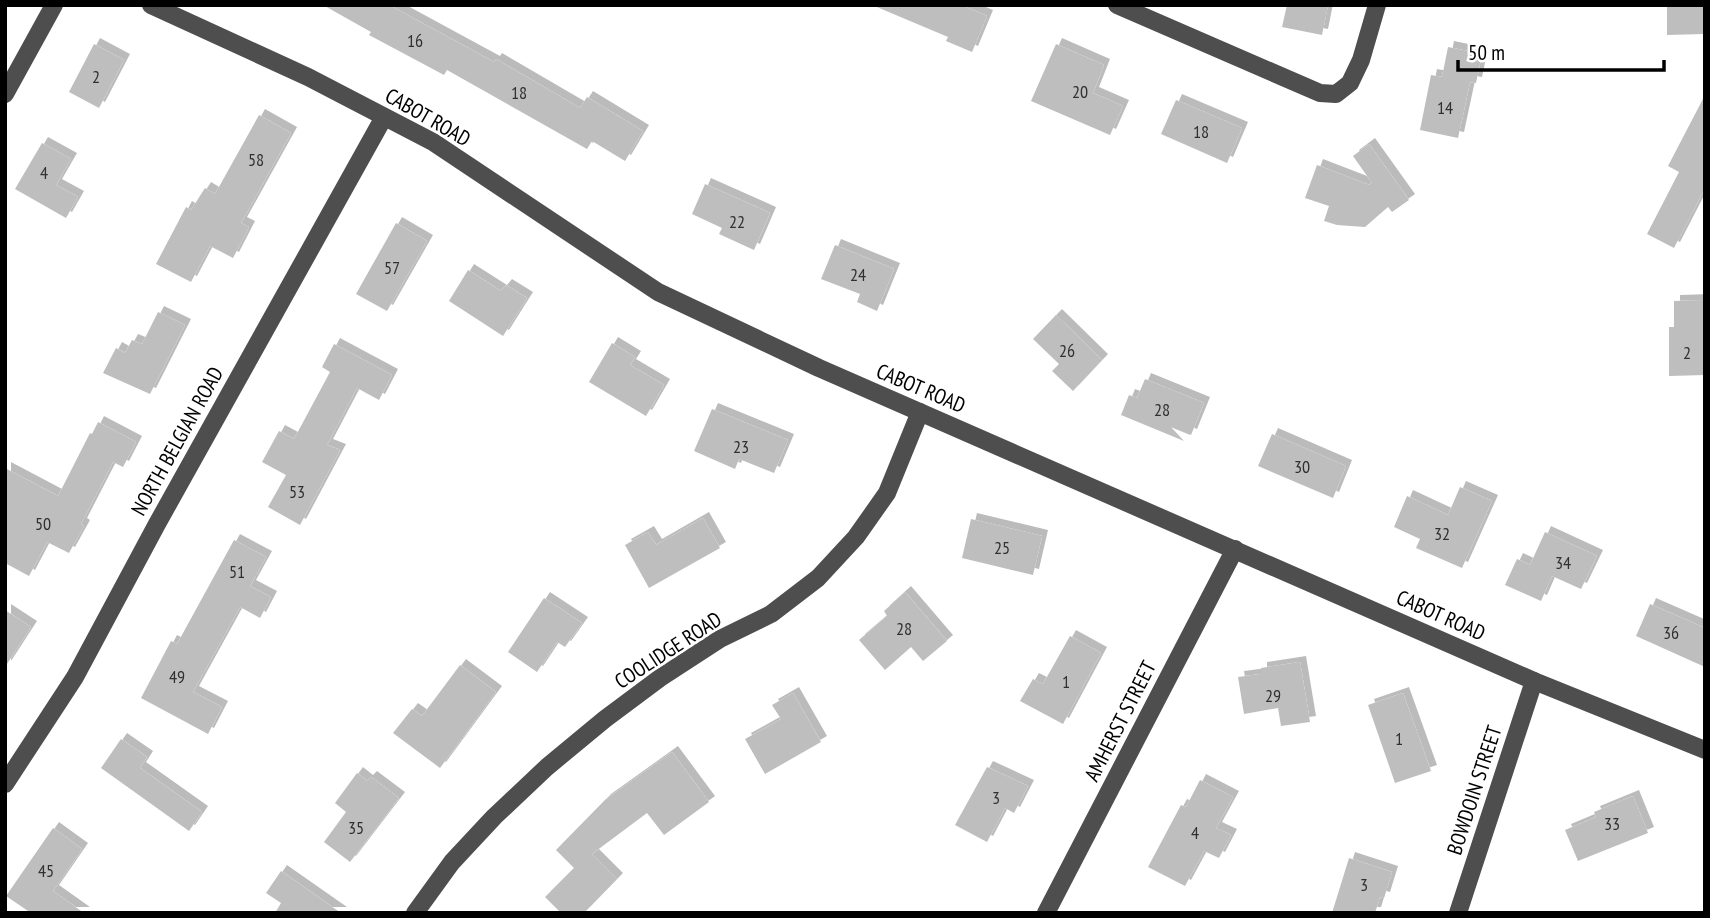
<svg xmlns="http://www.w3.org/2000/svg" width="1710" height="918" font-family="'PT Sans Narrow',sans-serif">
<defs>
<filter id="shadow"><feDropShadow dx="6" dy="-6" stdDeviation="0" flood-color="#0004"/></filter>
</defs>
<rect width="100%" height="100%" fill="#fff"/>
<!-- building -->
<g fill="#bebebe" filter="url(#shadow)">
<polygon points="323,5 389,5 494,62 496,59 580,108 587,97 643,131 625,161 592,141 587,149 447,70 444,75 369,35 371,32"/>
<polygon points="872,5 961,5 987,16 972,52 946,41 948,37"/>
<polygon points="1287,5 1328,5 1322,35 1282,27"/>
<polygon points="1667,5 1704,5 1704,34 1667,35"/>
<polygon points="94,44 124,60 99,108 69,92"/>
<polygon points="1056,44 1104,65 1093,93 1123,106 1110,135 1031,101"/>
<polygon points="1448,47 1482,54 1476,83 1470,82 1458,138 1420,130 1431,75 1442,77"/>
<polygon points="1705,95 1705,188 1674,248 1647,234 1679,172 1668,166"/>
<polygon points="1176,100 1242,128 1227,163 1161,134"/>
<polygon points="259,115 291,133 241,223 249,227 233,258 210,246 191,282 156,264 186,207 191,210 205,188 215,194"/>
<polygon points="42,143 71,159 56,185 78,197 66,218 15,189"/>
<polygon points="1369,144 1409,200 1392,212 1388,207 1365,227 1337,225 1324,221 1329,206 1305,198 1317,165 1369,185 1372,183 1353,156"/>
<polygon points="705,184 770,213 754,250 719,234 722,228 692,214"/>
<polygon points="396,223 427,241 387,311 356,294"/>
<polygon points="835,245 894,269 877,311 857,302 860,294 821,279"/>
<polygon points="468,270 501,291 506,285 527,298 503,336 449,301"/>
<polygon points="1705,300 1705,375 1669,376 1669,327 1674,327 1674,301"/>
<polygon points="158,312 185,325 150,394 103,373 116,348 125,353 132,340 142,344"/>
<polygon points="1056,315 1102,360 1073,391 1052,371 1059,364 1033,339"/>
<polygon points="612,343 635,357 630,365 664,385 646,416 589,382"/>
<polygon points="334,344 392,375 379,400 357,388 327,445 340,450 300,525 268,507 286,475 262,462 279,431 294,439 330,372 322,367"/>
<polygon points="1145,379 1204,403 1191,435 1171,427 1184,441 1121,415 1129,395 1137,398"/>
<polygon points="712,409 788,440 774,473 739,459 735,469 694,451"/>
<polygon points="98,422 136,442 123,467 113,462 81,524 84,526 69,553 47,542 29,576 5,563 5,468 58,496 90,433 92,434"/>
<polygon points="1272,434 1346,466 1333,498 1258,466"/>
<polygon points="1460,487 1492,501 1462,568 1416,548 1420,539 1394,527 1407,496 1448,515"/>
<polygon points="703,518 720,548 649,588 625,545 648,532 656,545"/>
<polygon points="971,519 1042,536 1033,575 962,558"/>
<polygon points="1545,532 1597,556 1581,589 1552,576 1541,601 1505,585 1517,559 1530,565"/>
<polygon points="234,540 266,557 250,586 271,597 260,618 240,607 193,692 222,707 208,734 141,698 171,641 177,644"/>
<polygon points="905,592 947,641 923,661 911,647 885,670 859,640 887,616 884,611"/>
<polygon points="544,598 582,623 565,647 557,642 537,672 508,652"/>
<polygon points="1650,604 1705,628 1705,667 1636,636"/>
<polygon points="5,610 31,627 5,667"/>
<polygon points="1070,636 1101,653 1063,724 1020,701 1033,679 1043,684"/>
<polygon points="1300,662 1310,722 1281,726 1278,708 1244,714 1238,677 1261,674 1261,668"/>
<polygon points="460,665 496,692 440,768 393,733 412,709 422,716"/>
<polygon points="793,693 821,742 765,774 745,739 781,719 772,705"/>
<polygon points="1403,693 1431,771 1395,783 1368,705"/>
<polygon points="121,739 147,757 140,768 202,812 189,831 101,768"/>
<polygon points="672,752 709,802 664,835 647,813 592,854 617,879 584,913 561,913 545,897 574,868 556,850 605,800"/>
<polygon points="987,767 1028,786 1014,813 1005,808 987,842 955,825"/>
<polygon points="357,773 367,781 371,777 399,798 350,862 324,842 346,812 335,803"/>
<polygon points="1200,780 1233,797 1216,828 1231,835 1219,858 1204,851 1185,886 1148,867 1181,805 1186,807"/>
<polygon points="1633,796 1648,833 1578,861 1565,830 1596,817 1594,812"/>
<polygon points="53,828 82,849 53,891 84,913 31,913 6,896"/>
<polygon points="1349,858 1392,872 1384,898 1380,897 1375,913 1332,913"/>
<polygon points="281,871 341,913 275,913 281,903 266,893"/>
</g>
<g fill="none" stroke-linecap="round" stroke-linejoin="round">
<!-- minor -->
<g stroke="#4e4e4e" stroke-width="18">
<polyline points="151,5 308,77 433,142 658,292 819,368 1534,681 1705,750"/>
<polyline points="1117,5 1320,93 1336,94 1350,83 1361,60 1377,5"/>
<polyline points="5,94 54,5"/>
<polyline points="5,784 75,677 157,524 384,117"/>
<polyline points="415,913 452,862 494,817 547,767 605,719 660,678 720,639 771,614 818,578 856,537 887,493 920,412"/>
<polyline points="1046,913 1235,549"/>
<polyline points="1458,913 1534,681"/>
</g>
</g>
<g text-anchor="middle" dominant-baseline="central" stroke-width="5" stroke-linejoin="round" paint-order="stroke">
<!-- number labels -->
<g font-size="18" fill="#303030">
<text x="415" y="40">16</text>
<text x="96" y="76">2</text>
<text x="1080" y="91">20</text>
<text x="519" y="92">18</text>
<text x="1445" y="107">14</text>
<text x="1201" y="131">18</text>
<text x="256" y="159">58</text>
<text x="44" y="172">4</text>
<text x="737" y="221">22</text>
<text x="392" y="267">57</text>
<text x="858" y="274">24</text>
<text x="1067" y="350">26</text>
<text x="1687" y="352">2</text>
<text x="1162" y="409">28</text>
<text x="741" y="446">23</text>
<text x="1302" y="466">30</text>
<text x="297" y="491">53</text>
<text x="43" y="523">50</text>
<text x="1442" y="533">32</text>
<text x="1002" y="547">25</text>
<text x="1563" y="562">34</text>
<text x="237" y="571">51</text>
<text x="904" y="628">28</text>
<text x="1671" y="632">36</text>
<text x="177" y="676">49</text>
<text x="1066" y="681">1</text>
<text x="1273" y="695">29</text>
<text x="1399" y="738">1</text>
<text x="996" y="797">3</text>
<text x="1612" y="823">33</text>
<text x="356" y="827">35</text>
<text x="1195" y="832">4</text>
<text x="46" y="870">45</text>
<text x="1364" y="884">3</text>
</g>
<!-- street labels -->
<g font-size="21" fill="#000" stroke="#fff">
<text transform="translate(428 117) rotate(30)">CABOT ROAD</text>
<text transform="translate(921 388) rotate(23)">CABOT ROAD</text>
<text transform="translate(177 441) rotate(-61)">NORTH BELGIAN ROAD</text>
<text transform="translate(1441 615) rotate(24)">CABOT ROAD</text>
<text transform="translate(668 650) rotate(-33)">COOLIDGE ROAD</text>
<text transform="translate(1120 721) rotate(-63)">AMHERST STREET</text>
<text transform="translate(1474 790) rotate(-72)">BOWDOIN STREET</text>
</g>
</g>
<!-- border -->
<rect width="1710" height="918" fill="none" stroke="#000000" stroke-width="14"/>
<!-- scale -->
<path d="M1458 60v10h206v-10" fill="none" stroke="#000000" stroke-width="3.5"/>
<text x="1468" y="60" font-size="21" fill="#000000" stroke="#ffffff" stroke-width="5" paint-order="stroke">50 m</text>
</svg>
